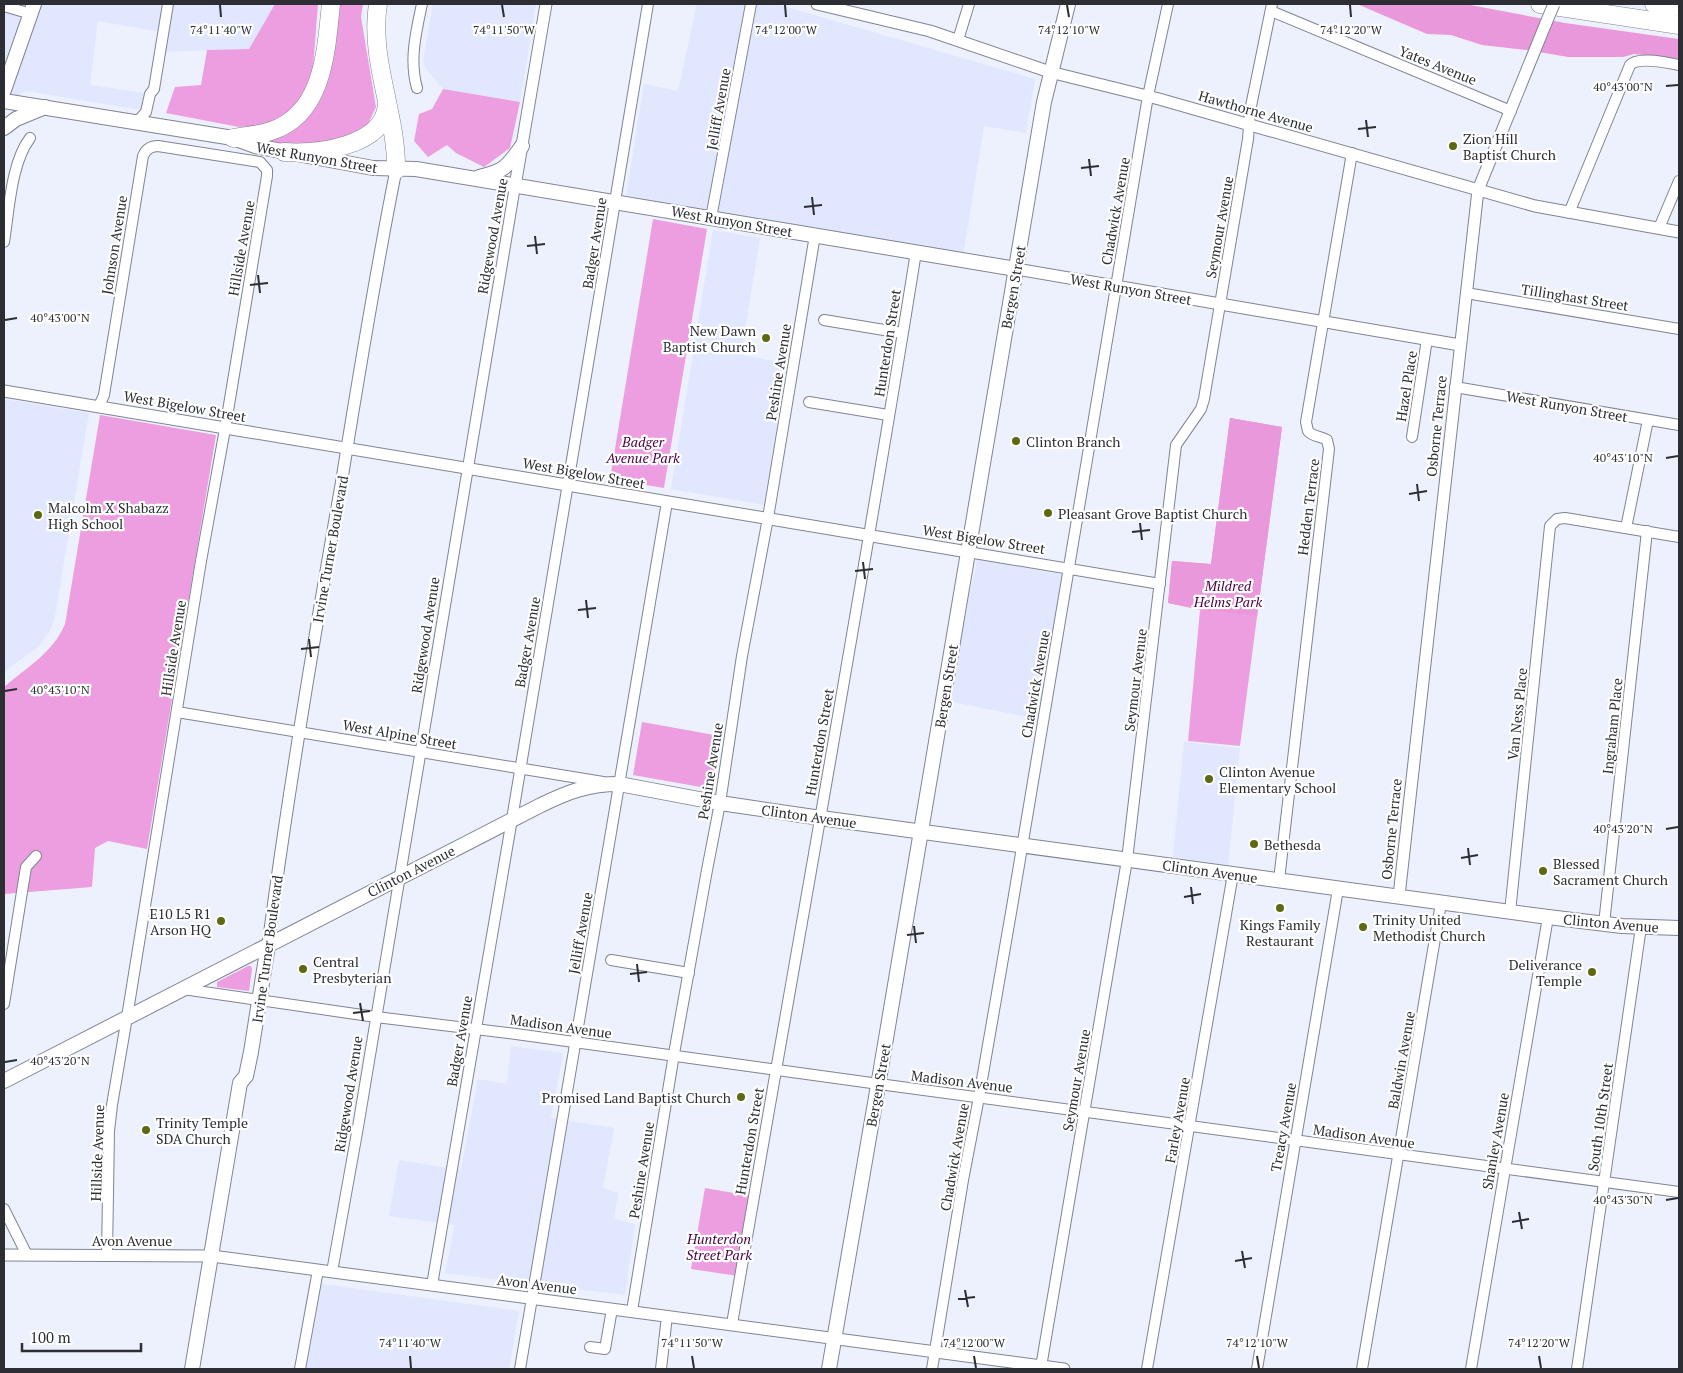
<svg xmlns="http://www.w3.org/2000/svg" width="1683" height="1373" font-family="'PT Serif',serif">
<rect width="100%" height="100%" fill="#edf1fe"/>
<!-- built -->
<g fill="#e0e7fe">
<polygon points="4,4 275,4 249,49 158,52 161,32 98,21 90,85 145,93 141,110 25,91 4,106"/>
<polygon points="433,4 536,4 520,102 443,89 427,70 423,62"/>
<polygon points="697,4 776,4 1035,79 1026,133 984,126 963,256 626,196 644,84 678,91"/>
<polygon points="713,230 760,238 741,355 787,363 764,505 671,489"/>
<polygon points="4,399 89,413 55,617 50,631 39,647 7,669 4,676"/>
<polygon points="977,559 1064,575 1038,719 948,701"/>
<polygon points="1184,742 1240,748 1228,865 1173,857"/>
<polygon points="511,1046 563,1053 551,1118 614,1128 603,1188 618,1193 614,1219 635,1224 625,1295 445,1273 455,1225 389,1216 399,1160 461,1170 478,1079 507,1084"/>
<polygon points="309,1282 519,1311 509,1369 294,1369"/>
</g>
<!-- green -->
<g fill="#ed9ee0">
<polygon points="275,4 318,4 312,81 292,111 272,124 239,127 166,113 175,87 201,85 207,50 249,49"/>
<polygon points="340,4 363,4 361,17 376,107 368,124 345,138 301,147 267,144 259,139 300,121 322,95 332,61"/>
<polygon points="443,89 520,102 510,148 484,167 456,153 447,145 428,157 414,141 419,114 432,109"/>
<polygon points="653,219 707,229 664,488 610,479"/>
<path d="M100 415 216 435 147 849 108 841 95 848 92 887 4 894V687C28 666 52 654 65 624Z"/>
<polygon points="1230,418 1282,427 1240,746 1188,741 1200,610 1168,603 1172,561 1211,564"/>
<polygon points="642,722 720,736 712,789 633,775"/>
<polygon points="248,966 251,966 252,969 249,991 217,987 217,982"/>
<polygon points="705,1188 751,1196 738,1276 691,1269"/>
</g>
<!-- forest -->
<g fill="#e998db">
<polygon points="1357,4 1465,4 1565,23 1679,39 1679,59 1634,54 1623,57 1568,57 1527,50 1482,45 1451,35 1427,34"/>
<polygon points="1230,418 1282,427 1257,616 1200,609 1168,603 1172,561 1211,564"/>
</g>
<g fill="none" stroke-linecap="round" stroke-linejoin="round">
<defs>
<g id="minor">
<polyline points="4,6 31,14"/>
<polyline points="1271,11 1511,111"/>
<polyline points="958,40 969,4"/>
<path d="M417 88C409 60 416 32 422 4"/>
<polyline points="136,123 146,112 150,94 154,89 168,4"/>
<path d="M1569 213 1630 65C1639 56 1667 63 1679 65"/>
<polyline points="711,218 751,4"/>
<polyline points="1659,228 1679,181"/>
<path d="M4 242C9 211 11 163 30 138"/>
<polyline points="1466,293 1679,329"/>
<polyline points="824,320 902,333"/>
<polyline points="1455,387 1679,425"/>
<polyline points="809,402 888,415"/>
<path d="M99 406 104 395 143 156C146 149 151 146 158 146L260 162 267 170V176L225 429 201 561 127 1017 112 1105 109 1131 107 1255"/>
<polyline points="1412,437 1427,339"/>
<polyline points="1626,528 1648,420"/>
<polyline points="968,552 1160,584"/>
<polyline points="177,712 603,782"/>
<path d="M1279 880 1329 449 1327 440C1321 436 1313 437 1308 431L1306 422 1352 153"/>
<polyline points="1510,912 1550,526 1557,519 1565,518 1679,537"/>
<polyline points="1604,924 1647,531"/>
<polyline points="611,960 689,973"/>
<polyline points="183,989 376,1017 516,1034 879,1084 1679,1192"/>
<polyline points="4,1004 26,867 36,856"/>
<polyline points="4,1209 27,1255"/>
<polyline points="332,1272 358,1127 515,186"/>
<polyline points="432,1285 512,819 648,4"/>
<polyline points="632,1311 675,1048 707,870 720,803 742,656 768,518 815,235"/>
<path d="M732 1324C793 967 859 610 916 252"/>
<polyline points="590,1347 605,1349 612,1309"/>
<polyline points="1041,1367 1127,860 1176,445 1201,409 1204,399 1248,139 1250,111 1272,4"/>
<polyline points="300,1369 318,1270"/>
<polyline points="520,1369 667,502"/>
<polyline points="661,1369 667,1316"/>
<polyline points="932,1369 963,1180 979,1097 1013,901 1148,96 1168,4"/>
<polyline points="1147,1369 1233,874"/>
<polyline points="1257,1369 1338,889"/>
<polyline points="1362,1369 1441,903"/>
<polyline points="1471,1369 1548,917"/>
<polyline points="1577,1369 1641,927"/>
</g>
<g id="tertiary">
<polyline points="817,4 930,31 1050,72 1159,99 1535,206 1679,232"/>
<polyline points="515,186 546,4"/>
<polyline points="1016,269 1460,345"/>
<polyline points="4,391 968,552"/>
<polyline points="1399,896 1478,190 1546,23"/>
<path d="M268 945C288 791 314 638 341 485 358 380 375 274 396 170"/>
<polyline points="4,1255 212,1256 1064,1369"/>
</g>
<g id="secondary">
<polyline points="4,90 34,4"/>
<polyline points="4,101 233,138 255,146 373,168 416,169 1016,269"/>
<polyline points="4,128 16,119 45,107"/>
<path d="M479 177C505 171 507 167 522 146"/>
<path d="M4 1081 541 805C568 792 588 784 619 784L720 803 821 818 1548 917 1622 926 1679 928"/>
<polyline points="192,1369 240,1083 246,1076 251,1052 268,945"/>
<polyline points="829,1369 880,1074 1044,102 1068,4"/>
</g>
<g id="motorway">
<path d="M378 4C369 60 397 114 396 170"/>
<polyline points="1540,4 1679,25"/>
<polyline points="1654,4 1679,7"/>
<path d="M233 138C245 136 259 135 271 131 324 114 326 50 331 4"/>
<path d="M284 152C316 154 384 147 387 105"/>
</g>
</defs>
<!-- minor casing -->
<use href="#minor" stroke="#808493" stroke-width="12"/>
<!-- tertiary casing -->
<use href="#tertiary" stroke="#808493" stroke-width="13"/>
<!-- secondary casing -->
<use href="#secondary" stroke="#808493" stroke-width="16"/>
<!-- motorway casing -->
<use href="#motorway" stroke="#808493" stroke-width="19"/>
<!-- minor -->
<use href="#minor" stroke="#fff" stroke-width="10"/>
<!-- tertiary -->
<use href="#tertiary" stroke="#fff" stroke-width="11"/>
<!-- secondary -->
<use href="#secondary" stroke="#fff" stroke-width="14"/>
<!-- motorway -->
<use href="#motorway" stroke="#fff" stroke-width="18"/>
<defs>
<polyline id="tertiary-bridge" points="1546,23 1554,4"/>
</defs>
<!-- tertiary-bridge casing -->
<use href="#tertiary-bridge" stroke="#808493" stroke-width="13" stroke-linecap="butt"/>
<!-- tertiary-bridge -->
<use href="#tertiary-bridge" stroke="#fff" stroke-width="11"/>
</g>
<!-- ticks -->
<path fill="none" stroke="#2c2e34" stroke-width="2" d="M220 5 221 17M502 5 504 17M785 5 786 17M1067 5 1069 17M1350 5 1351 17M1666 86 1678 85M1366 120 1368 137M1358 129 1376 127M1089 159 1091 176M1081 168 1099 166M812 197 814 215M804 207 822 205M535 236 537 254M527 246 545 244M258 275 260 293M250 285 268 283M5 320 17 318M1666 458 1678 456M1417 484 1419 501M1409 494 1427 491M1140 523 1142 540M1132 532 1150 530M863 562 865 579M855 571 873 569M586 600 588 618M578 610 596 608M309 639 311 657M301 649 319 647M5 691 17 689M1666 829 1678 827M1468 848 1470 865M1461 858 1478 855M1191 887 1193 904M1184 897 1201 894M914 926 916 943M907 935 924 933M637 964 639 982M630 974 647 972M360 1003 363 1021M353 1013 370 1011M5 1062 17 1060M1666 1200 1678 1198M1519 1212 1522 1229M1512 1222 1529 1219M1242 1251 1245 1268M1235 1261 1252 1258M965 1290 968 1307M958 1299 975 1297M410 1356 411 1368M692 1356 694 1368M974 1356 976 1368M1257 1356 1259 1368M1539 1356 1541 1368"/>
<!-- markers -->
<g fill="#5d6910" stroke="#fff" stroke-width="2">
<circle cx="1453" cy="146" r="5"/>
<circle cx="766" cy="338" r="5"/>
<circle cx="1016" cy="441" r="5"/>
<circle cx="1048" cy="513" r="5"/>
<circle cx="38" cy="515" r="5"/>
<circle cx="1209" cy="779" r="5"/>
<circle cx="1254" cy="844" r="5"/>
<circle cx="1543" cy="871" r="5"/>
<circle cx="1280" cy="908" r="5"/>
<circle cx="221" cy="921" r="5"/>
<circle cx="1363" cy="927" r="5"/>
<circle cx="303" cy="969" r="5"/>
<circle cx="1592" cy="972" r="5"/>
<circle cx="741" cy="1097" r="5"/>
<circle cx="146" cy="1130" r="5"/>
</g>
<g text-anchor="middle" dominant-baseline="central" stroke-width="4.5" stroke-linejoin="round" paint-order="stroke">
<!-- street labels -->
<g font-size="14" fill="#2c2e34" stroke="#fff">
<text transform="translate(1438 65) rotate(22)">Yates Avenue</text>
<text transform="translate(718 109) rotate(-80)">Jelliff Avenue</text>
<text transform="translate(1256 111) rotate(16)">Hawthorne Avenue</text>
<text transform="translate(317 157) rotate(10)">West Runyon Street</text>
<text transform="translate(1115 211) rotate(-80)">Chadwick Avenue</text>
<text transform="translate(732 221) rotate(10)">West Runyon Street</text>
<text transform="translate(1219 227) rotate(-80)">Seymour Avenue</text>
<text transform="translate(492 236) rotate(-80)">Ridgewood Avenue</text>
<text transform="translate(594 243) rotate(-81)">Badger Avenue</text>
<text transform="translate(114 245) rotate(-81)">Johnson Avenue</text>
<text transform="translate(241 248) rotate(-80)">Hillside Avenue</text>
<text transform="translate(1013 287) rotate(-80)">Bergen Street</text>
<text transform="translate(1131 289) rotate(10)">West Runyon Street</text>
<text transform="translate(1575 297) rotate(9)">Tillinghast Street</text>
<text transform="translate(887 343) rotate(-81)">Hunterdon Street</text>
<text transform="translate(778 372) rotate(-81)">Peshine Avenue</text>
<text transform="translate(1406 386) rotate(-81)">Hazel Place</text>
<text transform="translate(185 406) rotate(10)">West Bigelow Street</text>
<text transform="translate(1567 406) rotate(10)">West Runyon Street</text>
<text transform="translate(1436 426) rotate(-84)">Osborne Terrace</text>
<text transform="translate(584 473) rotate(10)">West Bigelow Street</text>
<text transform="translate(1308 507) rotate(-83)">Hedden Terrace</text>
<text transform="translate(984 539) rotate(9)">West Bigelow Street</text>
<text transform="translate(330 549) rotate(-80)">Irvine Turner Boulevard</text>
<text transform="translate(425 635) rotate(-81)">Ridgewood Avenue</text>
<text transform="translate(527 642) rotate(-80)">Badger Avenue</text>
<text transform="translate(173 648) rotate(-81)">Hillside Avenue</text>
<text transform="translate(1135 680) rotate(-83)">Seymour Avenue</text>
<text transform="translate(1035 684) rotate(-80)">Chadwick Avenue</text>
<text transform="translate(946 686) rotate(-81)">Bergen Street</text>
<text transform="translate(1517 714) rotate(-84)">Van Ness Place</text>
<text transform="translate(1612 726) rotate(-84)">Ingraham Place</text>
<text transform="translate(400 734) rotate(10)">West Alpine Street</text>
<text transform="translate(819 742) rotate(-80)">Hunterdon Street</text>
<text transform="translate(710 771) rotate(-81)">Peshine Avenue</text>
<text transform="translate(809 816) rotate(8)">Clinton Avenue</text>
<text transform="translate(1391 829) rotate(-84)">Osborne Terrace</text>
<text transform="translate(411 871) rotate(-27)">Clinton Avenue</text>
<text transform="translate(1210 871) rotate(8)">Clinton Avenue</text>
<text transform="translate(1611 923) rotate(5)">Clinton Avenue</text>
<text transform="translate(580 933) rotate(-80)">Jelliff Avenue</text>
<text transform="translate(267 949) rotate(-82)">Irvine Turner Boulevard</text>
<text transform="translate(561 1026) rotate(8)">Madison Avenue</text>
<text transform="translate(459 1041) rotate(-80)">Badger Avenue</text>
<text transform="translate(1401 1060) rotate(-80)">Baldwin Avenue</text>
<text transform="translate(1076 1080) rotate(-80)">Seymour Avenue</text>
<text transform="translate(962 1081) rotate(7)">Madison Avenue</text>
<text transform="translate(878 1085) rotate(-80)">Bergen Street</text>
<text transform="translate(348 1094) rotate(-81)">Ridgewood Avenue</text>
<text transform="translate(1600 1117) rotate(-82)">South 10th Street</text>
<text transform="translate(1177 1120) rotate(-80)">Farley Avenue</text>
<text transform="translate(1283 1127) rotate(-80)">Treacy Avenue</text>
<text transform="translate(1364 1136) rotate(8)">Madison Avenue</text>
<text transform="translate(749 1141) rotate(-80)">Hunterdon Street</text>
<text transform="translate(1495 1141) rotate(-80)">Shanley Avenue</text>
<text transform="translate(97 1153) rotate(-88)">Hillside Avenue</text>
<text transform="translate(954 1157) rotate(-80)">Chadwick Avenue</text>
<text transform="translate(641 1170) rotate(-81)">Peshine Avenue</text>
<text x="132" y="1240">Avon Avenue</text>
<text transform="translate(537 1284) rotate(7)">Avon Avenue</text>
</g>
<!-- poi labels -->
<g font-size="14" fill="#2c2e34" stroke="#fff" text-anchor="start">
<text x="1463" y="138">Zion Hill<tspan x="1463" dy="16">Baptist Church</tspan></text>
<text x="756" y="330" text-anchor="end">New Dawn<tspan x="756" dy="16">Baptist Church</tspan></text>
<text x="1026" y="441">Clinton Branch</text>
<text x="48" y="507">Malcolm X Shabazz<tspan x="48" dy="16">High School</tspan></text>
<text x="1058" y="513">Pleasant Grove Baptist Church</text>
<text x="1219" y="771">Clinton Avenue<tspan x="1219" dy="16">Elementary School</tspan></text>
<text x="1264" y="844">Bethesda</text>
<text x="1553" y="863">Blessed<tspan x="1553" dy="16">Sacrament Church</tspan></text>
<text x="211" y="913" text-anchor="end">E10 L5 R1<tspan x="211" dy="16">Arson HQ</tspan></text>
<text x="1373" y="919">Trinity United<tspan x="1373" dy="16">Methodist Church</tspan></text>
<text x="1280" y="924" text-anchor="middle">Kings Family<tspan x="1280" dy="16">Restaurant</tspan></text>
<text x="313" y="961">Central<tspan x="313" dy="16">Presbyterian</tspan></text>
<text x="1582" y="964" text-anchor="end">Deliverance<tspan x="1582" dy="16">Temple</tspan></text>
<text x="731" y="1097" text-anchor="end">Promised Land Baptist Church</text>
<text x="156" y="1122">Trinity Temple<tspan x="156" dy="16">SDA Church</tspan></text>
</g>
<!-- park labels -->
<g font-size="14" font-style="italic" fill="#4a0043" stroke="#fff">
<text x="643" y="441">Badger<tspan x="643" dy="16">Avenue Park</tspan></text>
<text x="1228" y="585">Mildred<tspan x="1228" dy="16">Helms Park</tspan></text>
<text x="719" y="1238">Hunterdon<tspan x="719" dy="16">Street Park</tspan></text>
</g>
</g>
<g font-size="12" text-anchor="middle" fill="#2c2e34" stroke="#fff" stroke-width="4.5" stroke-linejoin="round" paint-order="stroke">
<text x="221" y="34">74°11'40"W</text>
<text x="504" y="34">74°11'50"W</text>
<text x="786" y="34">74°12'00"W</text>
<text x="1069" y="34">74°12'10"W</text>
<text x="1351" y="34">74°12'20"W</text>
<text x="1623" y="91">40°43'00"N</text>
<text x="60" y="322">40°43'00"N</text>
<text x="1623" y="462">40°43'10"N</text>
<text x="60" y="694">40°43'10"N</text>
<text x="1623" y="833">40°43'20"N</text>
<text x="60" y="1065">40°43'20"N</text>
<text x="1623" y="1204">40°43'30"N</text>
<text x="410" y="1347">74°11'40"W</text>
<text x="692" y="1347">74°11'50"W</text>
<text x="974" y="1347">74°12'00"W</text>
<text x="1257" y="1347">74°12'10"W</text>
<text x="1539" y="1347">74°12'20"W</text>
</g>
<!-- border -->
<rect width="1683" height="1373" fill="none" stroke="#2c2e34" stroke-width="10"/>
<!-- scale -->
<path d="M22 1343v8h119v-8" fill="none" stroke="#2c2e34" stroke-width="2.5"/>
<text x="30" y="1343" font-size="15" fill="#2c2e34" stroke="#ffffff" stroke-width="4" paint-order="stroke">100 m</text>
</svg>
